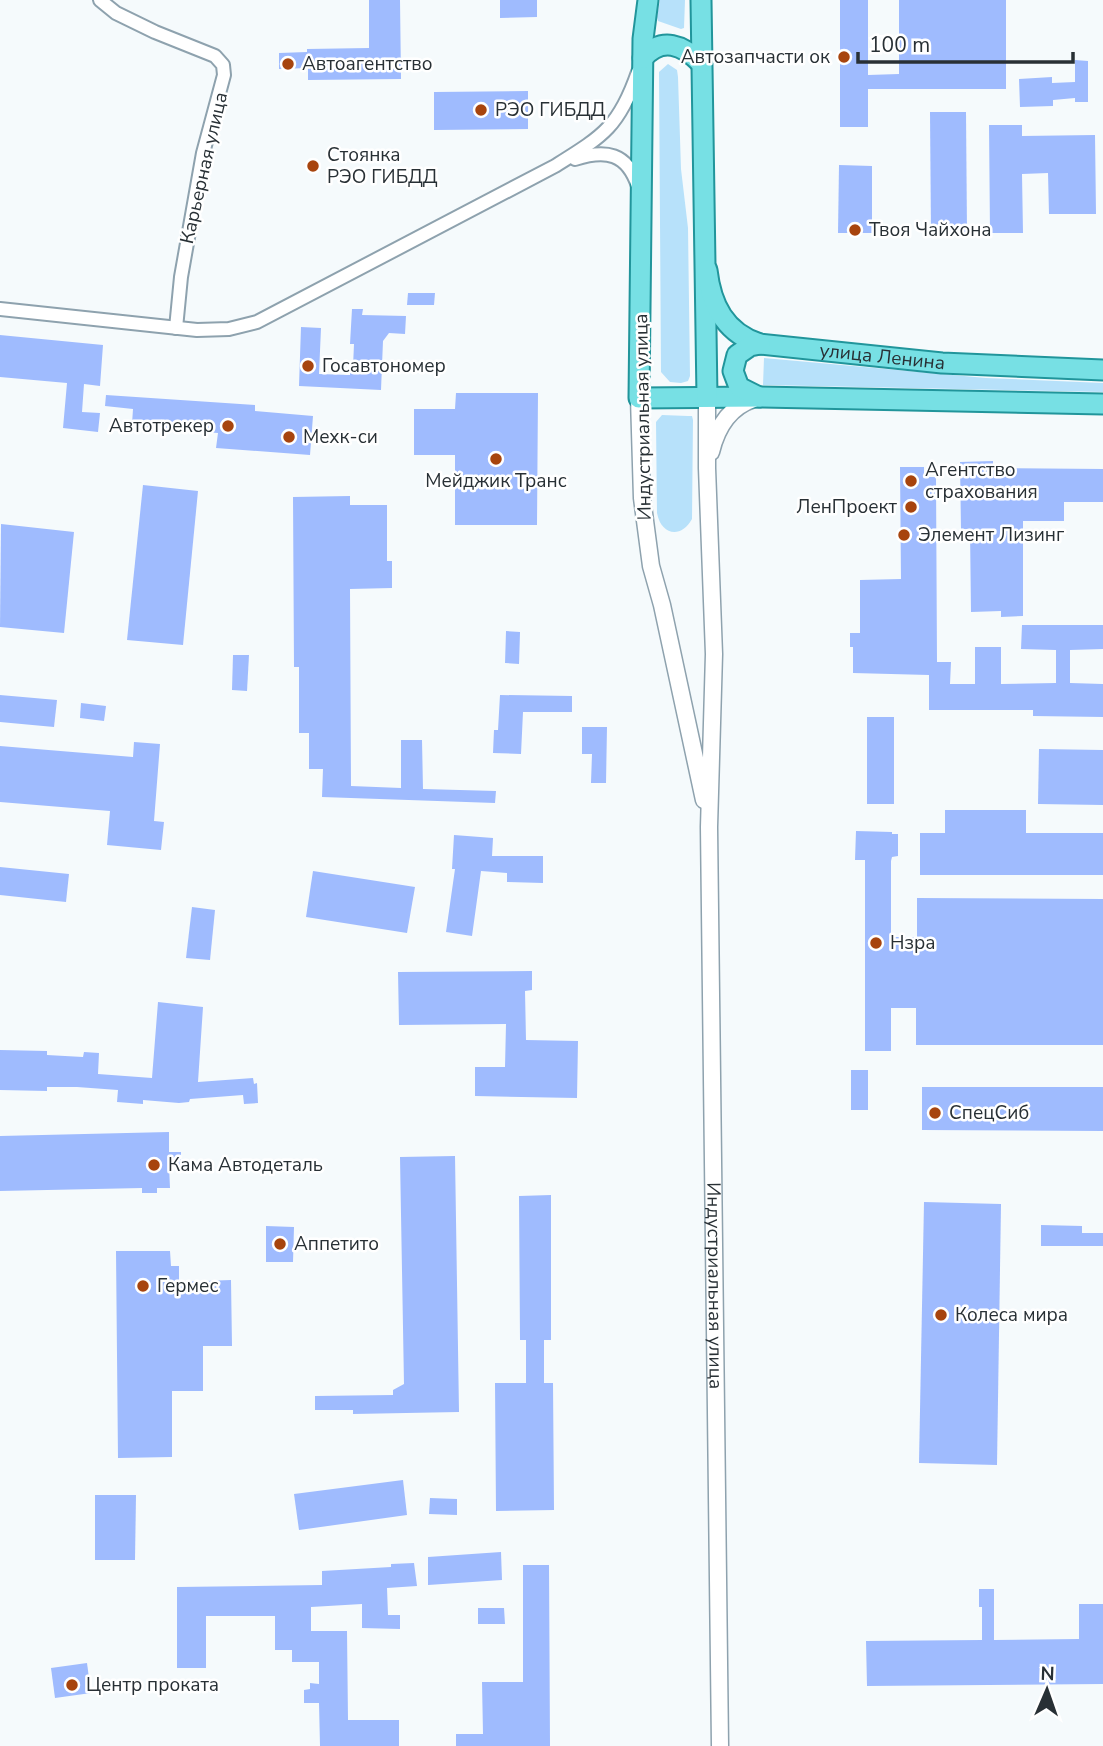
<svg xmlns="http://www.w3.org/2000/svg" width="1103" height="1746" font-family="'Nunito Sans',sans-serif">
<rect width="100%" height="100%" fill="#f5fafc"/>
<!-- green -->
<g fill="#b7e1fa">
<polygon points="660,0 685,0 684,28 681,29 658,21 657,17"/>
<polygon points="668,64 677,70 678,77 681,169 688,228 690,376 688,381 681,383 670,382 661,372 659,72"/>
<polygon points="764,358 986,378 1103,383 1103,392 763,385"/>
<path d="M662 415 688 416H692L693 420 692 519C681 539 661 535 657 513L656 422Z"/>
</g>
<!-- building -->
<g fill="#9fbbfe">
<polygon points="369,0 400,0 401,79 308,80 308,68 279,69 279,53 307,52 307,49 369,48"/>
<polygon points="500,0 537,0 537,17 500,18"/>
<polygon points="840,0 868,0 868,75 899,74 899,0 1006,0 1006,89 868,89 868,127 840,127"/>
<polygon points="1075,60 1088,61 1088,102 1075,102 1075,98 1053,100 1053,106 1020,107 1019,79 1052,77 1052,83 1075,82"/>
<polygon points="528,91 528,129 434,130 434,92"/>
<polygon points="930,112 966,112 967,233 931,234"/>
<polygon points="989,125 1022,125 1022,136 1095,135 1096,214 1049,214 1048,173 1022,174 1023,233 990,233"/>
<polygon points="839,165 872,166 872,233 838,233"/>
<polygon points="408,293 435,293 434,305 407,305"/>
<polygon points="352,309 363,309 362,315 406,316 405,334 389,333 383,341 381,390 299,386 301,327 321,328 319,374 350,375 350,367 353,367 354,344 350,344"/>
<polygon points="0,335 103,345 100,386 84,384 82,412 100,413 98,432 63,428 67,383 0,377"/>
<polygon points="456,393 538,393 537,525 455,525 455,455 414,455 414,409 455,409"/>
<polygon points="106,395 255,405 255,411 313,416 310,455 216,448 218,433 144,427 144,425 132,424 133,409 105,406"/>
<polygon points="993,461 993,468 1103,469 1103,502 1064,502 1064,521 1023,521 1023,616 1001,617 1001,611 971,612 970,529 961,529 960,462"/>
<polygon points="900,467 924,467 924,477 936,477 937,662 951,662 950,684 975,684 975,647 1001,647 1001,684 1056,683 1056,650 1021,649 1022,625 1103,625 1103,649 1070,650 1070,683 1103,684 1103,717 1033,716 1033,710 929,710 929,675 853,673 853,647 850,647 850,633 860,633 860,580 901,579"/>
<polygon points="143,485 198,491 183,645 127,640"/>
<polygon points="350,496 350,505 387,505 387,561 392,561 392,588 350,589 351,786 401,788 401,740 422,740 423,789 496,791 495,803 322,797 323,769 309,769 309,733 299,733 299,667 294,667 293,497"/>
<polygon points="1,524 74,532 64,633 0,627"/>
<polygon points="506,631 520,632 519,664 505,663"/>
<polygon points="233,655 249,655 247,691 232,690"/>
<polygon points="0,695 57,700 54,727 0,722"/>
<polygon points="500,695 572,696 572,712 523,712 521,754 493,753 494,730 498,730"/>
<polygon points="81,703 106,706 104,721 80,718"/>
<rect x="867" y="717" width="27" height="87"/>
<polygon points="582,727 607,727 606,783 591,783 592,754 582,754"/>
<polygon points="134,742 160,744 154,821 164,822 161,850 107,845 110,811 0,802 0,746 133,757"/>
<polygon points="1039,749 1103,750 1103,805 1038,804"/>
<polygon points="945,810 1026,810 1026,833 1103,833 1103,875 920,875 920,833 945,833"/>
<polygon points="856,831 892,832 892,834 898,834 898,856 892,857 891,861 891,937 917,937 917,898 1103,899 1103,1045 916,1045 916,1008 891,1008 891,1051 865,1051 865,860 855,860"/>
<polygon points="454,835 493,838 492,856 543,856 543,883 507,882 507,873 481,871 472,936 446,932 455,869 452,869"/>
<polygon points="0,867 69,874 66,902 0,895"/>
<polygon points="313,871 415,887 407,933 306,917"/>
<polygon points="192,907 215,910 210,960 186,958"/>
<polygon points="532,971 532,990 525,991 526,1040 578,1041 577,1098 475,1096 475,1067 505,1067 506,1024 399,1025 398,972"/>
<polygon points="158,1002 203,1007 198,1082 253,1078 254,1084 257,1083 258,1103 244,1104 243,1095 190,1099 189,1102 179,1103 143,1100 143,1104 117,1102 118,1090 77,1087 47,1087 47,1091 0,1090 0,1050 47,1051 47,1055 83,1057 84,1052 99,1053 98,1074 152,1078"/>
<rect x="851" y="1070" width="17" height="40"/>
<polygon points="922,1087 1103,1087 1103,1131 922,1130"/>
<polygon points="169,1132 169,1152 181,1152 181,1165 169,1165 170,1188 157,1188 157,1193 142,1193 142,1188 0,1191 0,1136"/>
<polygon points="455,1156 459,1412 353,1414 353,1410 315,1410 315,1396 393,1395 393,1390 404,1384 400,1157"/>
<polygon points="551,1195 551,1340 544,1340 544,1383 553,1383 554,1510 496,1511 495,1383 526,1383 526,1340 520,1340 519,1196"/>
<polygon points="924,1202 1001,1204 997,1465 919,1463"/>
<polygon points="1041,1225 1082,1226 1082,1233 1103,1233 1103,1246 1041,1246"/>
<polygon points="266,1226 294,1227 293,1262 266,1262"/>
<polygon points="116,1251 170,1251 171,1266 179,1266 179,1282 231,1280 232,1346 203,1346 203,1391 172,1391 172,1457 118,1458"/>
<polygon points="403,1480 407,1515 299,1530 294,1494"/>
<polygon points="95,1495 136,1495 135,1560 95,1560"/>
<polygon points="430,1498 457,1499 457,1515 429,1514"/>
<polygon points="501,1552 502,1580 428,1585 428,1557"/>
<polygon points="414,1563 417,1586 387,1588 388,1615 400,1615 400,1629 362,1628 362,1604 311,1607 311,1631 347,1631 348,1720 399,1720 399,1746 320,1746 319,1703 304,1703 304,1690 310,1689 310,1683 319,1684 319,1662 292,1662 292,1650 275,1650 275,1616 206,1616 206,1668 177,1668 177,1587 322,1585 322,1571 391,1567 391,1564"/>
<polygon points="523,1565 549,1565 550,1746 456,1746 456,1734 483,1734 482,1682 523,1682"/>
<polygon points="979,1589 994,1589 994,1640 1079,1639 1079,1604 1103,1604 1103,1684 867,1686 866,1641 982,1640 982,1607 979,1607"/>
<polygon points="478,1608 504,1608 505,1624 478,1624"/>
<polygon points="87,1663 91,1693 55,1698 51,1668"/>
</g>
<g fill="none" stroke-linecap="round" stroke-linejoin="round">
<defs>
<g id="street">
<polyline points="100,0 116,13 155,32 215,56 223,65 224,75 203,153 181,277 176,328"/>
<path d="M575 159C606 149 627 153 638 186"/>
<path d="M0 309 197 330 229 329 257 322 555 166C603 136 619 127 638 72"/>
</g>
<g id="secondary">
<path id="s1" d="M707 397V468L714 654 709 827 720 1746"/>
<polyline points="639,398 642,498 651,566 662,605 704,800"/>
<path d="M711 452C717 427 729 407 754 399"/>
</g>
<g id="primary">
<polyline points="648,0 643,39 639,398 759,397 1103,404"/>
<polyline points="701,0 707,397"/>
<path d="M643 58C662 36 683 45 701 63"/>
<path id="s2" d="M707 270C711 305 725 333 760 344L942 363 1103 370"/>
<polyline points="759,397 739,387 733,371 737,355 750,346 760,344"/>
</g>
</defs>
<!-- street casing -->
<use href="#street" stroke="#8ea2ae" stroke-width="16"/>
<!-- secondary casing -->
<use href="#secondary" stroke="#8ea2ae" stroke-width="19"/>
<!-- primary casing -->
<use href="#primary" stroke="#21959b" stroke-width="23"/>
<!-- street -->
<use href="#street" stroke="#fff" stroke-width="12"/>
<!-- secondary -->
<use href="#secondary" stroke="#fff" stroke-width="16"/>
<!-- primary -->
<use href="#primary" stroke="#77e0e4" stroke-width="19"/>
</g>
<!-- markers -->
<g fill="#a7440e" stroke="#fff" stroke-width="2.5">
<circle cx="844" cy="57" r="7"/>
<circle cx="288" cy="64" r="7"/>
<circle cx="481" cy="110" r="7"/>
<circle cx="313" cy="166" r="7"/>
<circle cx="855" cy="230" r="7"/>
<circle cx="308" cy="366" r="7"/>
<circle cx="228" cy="426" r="7"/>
<circle cx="289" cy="437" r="7"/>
<circle cx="496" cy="459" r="7"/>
<circle cx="911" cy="481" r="7"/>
<circle cx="911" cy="507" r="7"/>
<circle cx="904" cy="535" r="7"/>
<circle cx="876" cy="943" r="7"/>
<circle cx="935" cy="1113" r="7"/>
<circle cx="154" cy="1165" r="7"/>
<circle cx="280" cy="1244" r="7"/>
<circle cx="143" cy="1286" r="7"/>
<circle cx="941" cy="1315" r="7"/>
<circle cx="72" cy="1685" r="7"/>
</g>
<g text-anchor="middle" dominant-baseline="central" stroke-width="5" stroke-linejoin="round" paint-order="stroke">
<!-- poi labels -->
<g font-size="19" fill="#283035" stroke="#fff" text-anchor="start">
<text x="830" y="57" text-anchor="end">Автозапчасти ок</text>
<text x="302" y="64">Автоагентство</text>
<text x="495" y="110">РЭО ГИБДД</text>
<text x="327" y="155">Стоянка<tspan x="327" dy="22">РЭО ГИБДД</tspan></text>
<text x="869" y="230">Твоя Чайхона</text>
<text x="322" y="366">Госавтономер</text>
<text x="214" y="426" text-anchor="end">Автотрекер</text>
<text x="303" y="437">Мехк-си</text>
<text x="925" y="470">Агентство<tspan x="925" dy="22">страхования</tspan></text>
<text x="496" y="481" text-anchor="middle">Мейджик Транс</text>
<text x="897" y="507" text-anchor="end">ЛенПроект</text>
<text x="918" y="535">Элемент Лизинг</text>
<text x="890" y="943">Нзра</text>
<text x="949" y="1113">СпецСиб</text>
<text x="168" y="1165">Кама Автодеталь</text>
<text x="294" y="1244">Аппетито</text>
<text x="157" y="1286">Гермес</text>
<text x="955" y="1315">Колеса мира</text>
<text x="86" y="1685">Центр проката</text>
</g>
<!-- street labels -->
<g font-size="19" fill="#283035" stroke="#fff">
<text transform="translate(204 168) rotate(-77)">Карьерная улица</text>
<text stroke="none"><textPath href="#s2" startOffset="220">улица Ленина</textPath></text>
<text transform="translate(643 417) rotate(-91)">Индустриальная улица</text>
<text stroke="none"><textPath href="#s1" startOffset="889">Индустриальная улица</textPath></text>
</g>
</g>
<!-- north arrow -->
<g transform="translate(1047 1690) rotate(2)" stroke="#ffffff" stroke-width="5" paint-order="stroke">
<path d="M0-5L12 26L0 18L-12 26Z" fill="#283035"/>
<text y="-10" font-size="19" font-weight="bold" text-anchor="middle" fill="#283035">N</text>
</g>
<!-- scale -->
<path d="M858 52v10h215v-10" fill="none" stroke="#283035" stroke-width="3.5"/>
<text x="869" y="52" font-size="21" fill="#283035" stroke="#ffffff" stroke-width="5" paint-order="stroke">100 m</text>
</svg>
